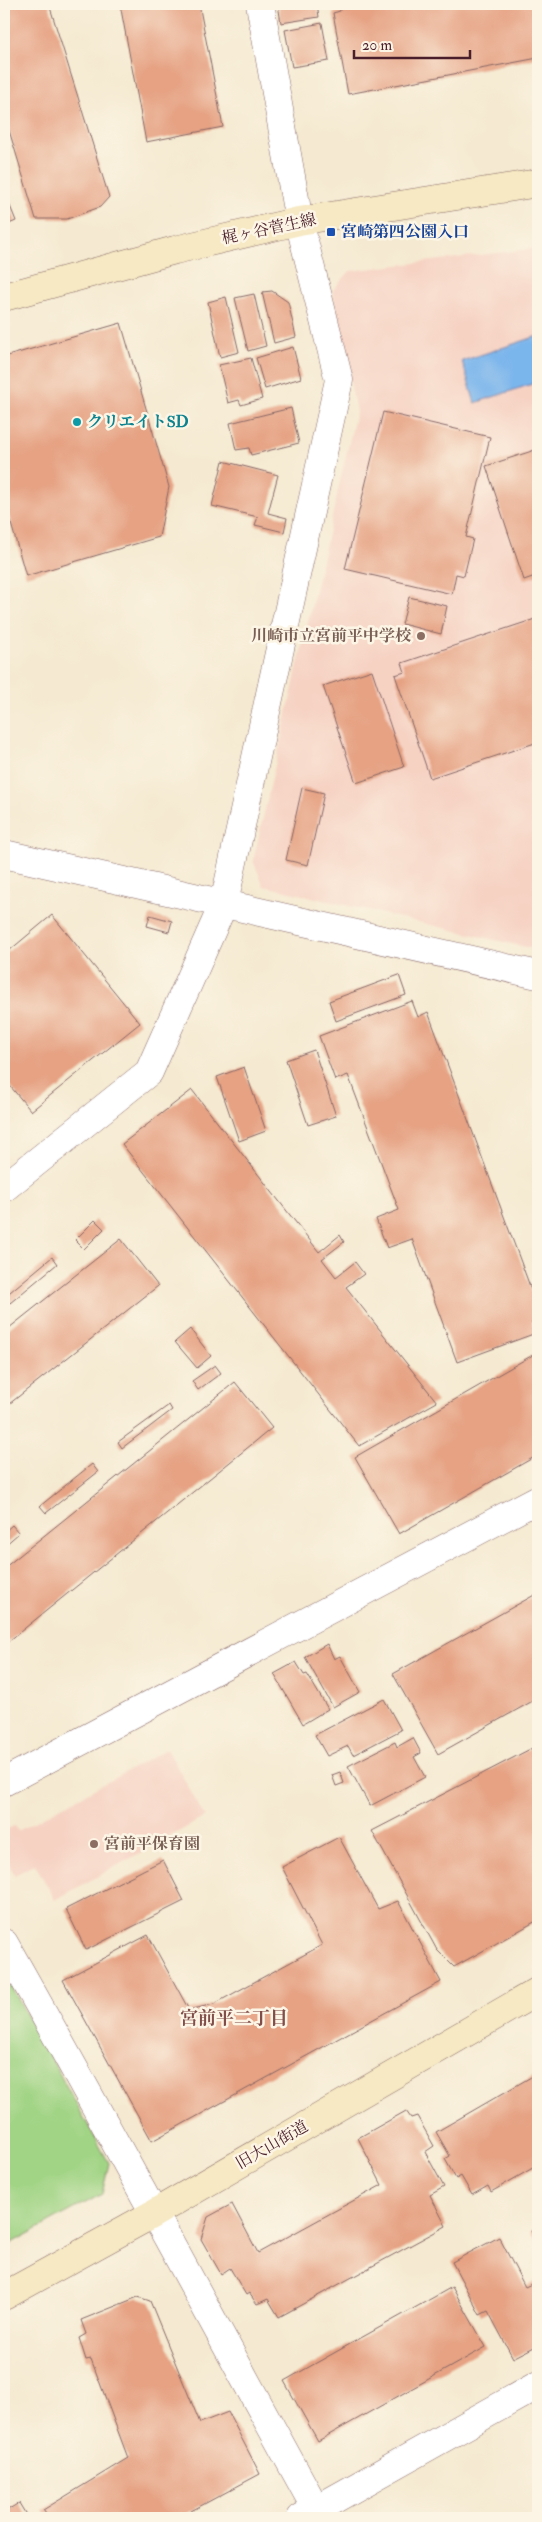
<svg xmlns="http://www.w3.org/2000/svg" width="542" height="2522" font-family="'IM FELL Double Pica','Noto Serif JP',serif">
<rect width="100%" height="100%" fill="#fcf5e5"/>
<filter id="ink" filterUnits="userSpaceOnUse"><feTurbulence type="fractalNoise" baseFrequency=".02" numOctaves="2"/><feDisplacementMap in="SourceGraphic" scale="10" xChannelSelector="R" yChannelSelector="G"/><feConvolveMatrix kernelMatrix="1 2 1 2 8 2 1 2 1" color-interpolation-filters="sRGB"/></filter>
<filter id="wash" filterUnits="userSpaceOnUse"><feTurbulence type="fractalNoise" baseFrequency=".0096" numOctaves="4" result="noise"/><feDisplacementMap in="SourceGraphic" scale="20" xChannelSelector="R" yChannelSelector="G"/><feGaussianBlur stdDeviation="1.12" result="paint"/><feColorMatrix in="noise" values="0 0 0 0 0 0 0 0 0 0 0 0 0 0 0 0 0 1.4 0 .05"/><feComposite in="paint" operator="in"/></filter>
<g filter="url(#wash)">
<rect width="100%" height="100%" fill="#f5ead1"/>
<!-- built -->
<g fill="#f6d2c3">
<polygon points="538,248 538,950 264,886 253,861 356,412 332,291 350,271"/>
<polygon points="167,1749 205,1817 55,1900 35,1864 15,1875 4,1856 4,1831 14,1826 18,1831"/>
</g>
<!-- green -->
<polygon fill="#a1d485" stroke="#767a58" points="4,1974 109,2163 102,2194 4,2247"/>
<!-- water -->
<polygon fill="#7ab5ec" stroke="#626a8c" points="538,336 538,382 475,403 462,361"/>
<g id="blocks">
<!-- building -->
<g fill="#e6a283">
<polygon points="4,4 49,4 109,197 100,207 67,219 36,219 4,114"/>
<polygon points="120,4 199,4 223,127 146,142"/>
<polygon points="278,4 317,4 319,17 281,23"/>
<polygon points="339,4 538,4 538,58 348,94 333,13 340,11"/>
<polygon points="322,23 329,61 292,67 285,30"/>
<polygon points="4,191 16,221 4,226"/>
<polygon points="272,291 288,302 296,337 274,343 262,292"/>
<polygon points="254,294 266,346 248,351 235,298"/>
<polygon points="226,297 239,352 220,357 208,302"/>
<polygon points="121,323 169,487 159,537 26,576 4,499 4,357"/>
<polygon points="293,347 301,378 265,389 256,358"/>
<polygon points="251,358 262,399 241,405 239,400 228,403 219,365"/>
<polygon points="291,408 299,443 251,455 249,448 236,450 230,423"/>
<polygon points="383,412 490,437 466,537 473,539 464,576 456,574 452,594 345,569"/>
<polygon points="538,449 538,575 524,580 486,466"/>
<polygon points="223,461 278,475 268,513 287,518 284,532 255,525 258,517 212,506"/>
<polygon points="409,597 447,606 441,634 402,624"/>
<polygon points="538,618 538,742 430,778 395,675 405,672 402,663"/>
<polygon points="372,670 404,767 356,783 323,686"/>
<polygon points="302,788 324,793 308,865 286,860"/>
<polygon points="52,915 140,1023 31,1111 10,1086 4,1090 4,955"/>
<polygon points="150,915 172,921 169,932 147,926"/>
<polygon points="399,975 406,995 336,1021 329,1001"/>
<polygon points="412,1001 418,1017 428,1012 538,1308 538,1320 532,1322 536,1333 457,1362 412,1239 387,1248 376,1219 399,1210 348,1075 335,1080 319,1036"/>
<polygon points="314,1050 336,1116 308,1125 286,1060"/>
<polygon points="244,1067 266,1131 239,1141 217,1077"/>
<polygon points="192,1090 319,1252 340,1235 344,1242 322,1259 336,1277 355,1262 364,1274 346,1287 437,1402 359,1446 122,1144"/>
<polygon points="95,1220 104,1229 84,1249 75,1240"/>
<polygon points="121,1239 158,1286 4,1408 4,1332"/>
<polygon points="52,1257 57,1264 10,1303 4,1297"/>
<polygon points="190,1329 211,1356 197,1368 175,1342"/>
<polygon points="538,1352 538,1455 399,1534 355,1457"/>
<polygon points="215,1365 221,1373 198,1390 192,1381"/>
<polygon points="235,1382 272,1428 4,1645 4,1568"/>
<polygon points="169,1405 172,1410 122,1448 118,1442"/>
<polygon points="92,1464 98,1472 46,1513 40,1506"/>
<polygon points="12,1525 19,1533 4,1546 4,1532"/>
<polygon points="538,1593 538,1698 438,1754 393,1674"/>
<polygon points="327,1644 334,1659 340,1656 360,1692 333,1707 305,1657"/>
<polygon points="296,1662 304,1675 307,1674 328,1709 303,1724 274,1674"/>
<polygon points="384,1699 401,1730 353,1755 348,1746 327,1756 315,1735"/>
<polygon points="413,1738 421,1753 414,1757 425,1777 370,1806 348,1766 395,1742 397,1747"/>
<polygon points="538,1745 538,1920 454,1967 437,1950 372,1831"/>
<polygon points="340,1772 344,1783 336,1786 332,1775"/>
<polygon points="339,1837 378,1909 398,1901 441,1982 152,2141 63,1980 148,1935 189,2010 214,2004 322,1945 282,1867"/>
<polygon points="163,1860 184,1901 86,1950 66,1909"/>
<polygon points="538,2073 538,2165 491,2192 488,2186 472,2195 461,2176 456,2179 445,2159 450,2156 436,2132"/>
<polygon points="406,2111 411,2118 417,2116 434,2146 425,2152 444,2187 430,2195 446,2226 279,2317 268,2299 257,2304 249,2293 246,2295 230,2268 221,2274 201,2239 208,2217 232,2204 258,2253 382,2185 358,2138"/>
<polygon points="538,2227 538,2243 531,2231"/>
<polygon points="499,2237 525,2287 538,2281 538,2345 513,2358 488,2311 480,2315 452,2262"/>
<polygon points="452,2287 486,2347 318,2441 284,2381"/>
<polygon points="138,2297 150,2301 200,2423 228,2412 260,2474 178,2518 49,2518 43,2510 128,2458 91,2359 86,2360 79,2338 86,2334 81,2320"/>
<polygon points="19,2503 28,2518 4,2518 4,2512"/>
</g>
</g>
</g>
<g filter="url(#ink)">
<use href="#blocks" fill-opacity="0" stroke="#866665" stroke-width="1"/>
<g fill="none" stroke-linecap="round" stroke-linejoin="round">
<defs>
<g id="street">
<polyline points="4,854 538,975"/>
<polyline points="4,1188 149,1072 224,903 339,380 299,221 260,4"/>
<polyline points="4,1782 538,1499"/>
<path d="M4 1943C110 2130 212 2320 316 2509"/>
<polyline points="301,2518 538,2385"/>
</g>
<g id="secondary">
<polyline points="4,297 175,250 299,221 538,183"/>
<polyline points="4,2296 153,2214 538,1991"/>
</g>
</defs>
<!-- street casing -->
<use href="#street" stroke="#866665" stroke-width="29"/>
<!-- secondary casing -->
<use href="#secondary" stroke="#866665" stroke-width="29"/>
<!-- street -->
<use href="#street" stroke="#fff" stroke-width="28"/>
<!-- secondary -->
<use href="#secondary" stroke="#f6e9c3" stroke-width="28"/>
</g>
</g>
<!-- markers -->
<rect fill="#1a4fb4" stroke="#fcf5e5" stroke-width="2" x="326" y="227" width="10" height="10" rx="2.5"/>
<circle fill="#0f9aa8" stroke="#fcf5e5" stroke-width="2" cx="77" cy="422" r="5"/>
<g fill="#8d6e63" stroke="#fcf5e5" stroke-width="2">
<circle cx="421" cy="636" r="5"/>
<circle cx="94" cy="1844" r="5"/>
</g>
<g text-anchor="middle" dominant-baseline="central" stroke-width="5" stroke-linejoin="round" paint-order="stroke">
<!-- street labels -->
<g font-size="16" fill="#4a1f2b" stroke="#fcf5e5">
<text transform="translate(269 229) rotate(-12)">梶ヶ谷菅生線</text>
<text transform="translate(272 2145) rotate(-30)">旧大山街道</text>
</g>
<!-- transit labels -->
<g font-size="16" font-weight="bold" fill="#164399" stroke="#fcf5e5" text-anchor="start">
<text x="341" y="232">宮崎第四公園入口</text>
</g>
<!-- culture labels -->
<g font-size="16" font-weight="bold" fill="#0d838f" stroke="#fcf5e5" text-anchor="start">
<text x="87" y="422">クリエイトSD</text>
</g>
<!-- education labels -->
<g font-size="16" font-weight="bold" fill="#785e54" stroke="#fcf5e5" text-anchor="end">
<text x="411" y="636">川崎市立宮前平中学校</text>
<text x="104" y="1844" text-anchor="start">宮前平保育園</text>
</g>
<!-- neighbourhood labels -->
<g font-size="18" font-weight="bold" fill="#814d4a" stroke="#fcf5e5">
<text x="234" y="2018">宮前平二丁目</text>
</g>
</g>
<!-- margin -->
<rect width="542" height="2522" fill="none" stroke="#fcf5e5" stroke-width="20"/>
<!-- scale -->
<path d="M354 50v8h116v-8" fill="none" stroke="#4a1f2b" stroke-width="2.5"/>
<text x="362" y="50" font-size="15" fill="#4a1f2b" stroke="#fcf5e5" stroke-width="4" paint-order="stroke">20 m</text>
</svg>
